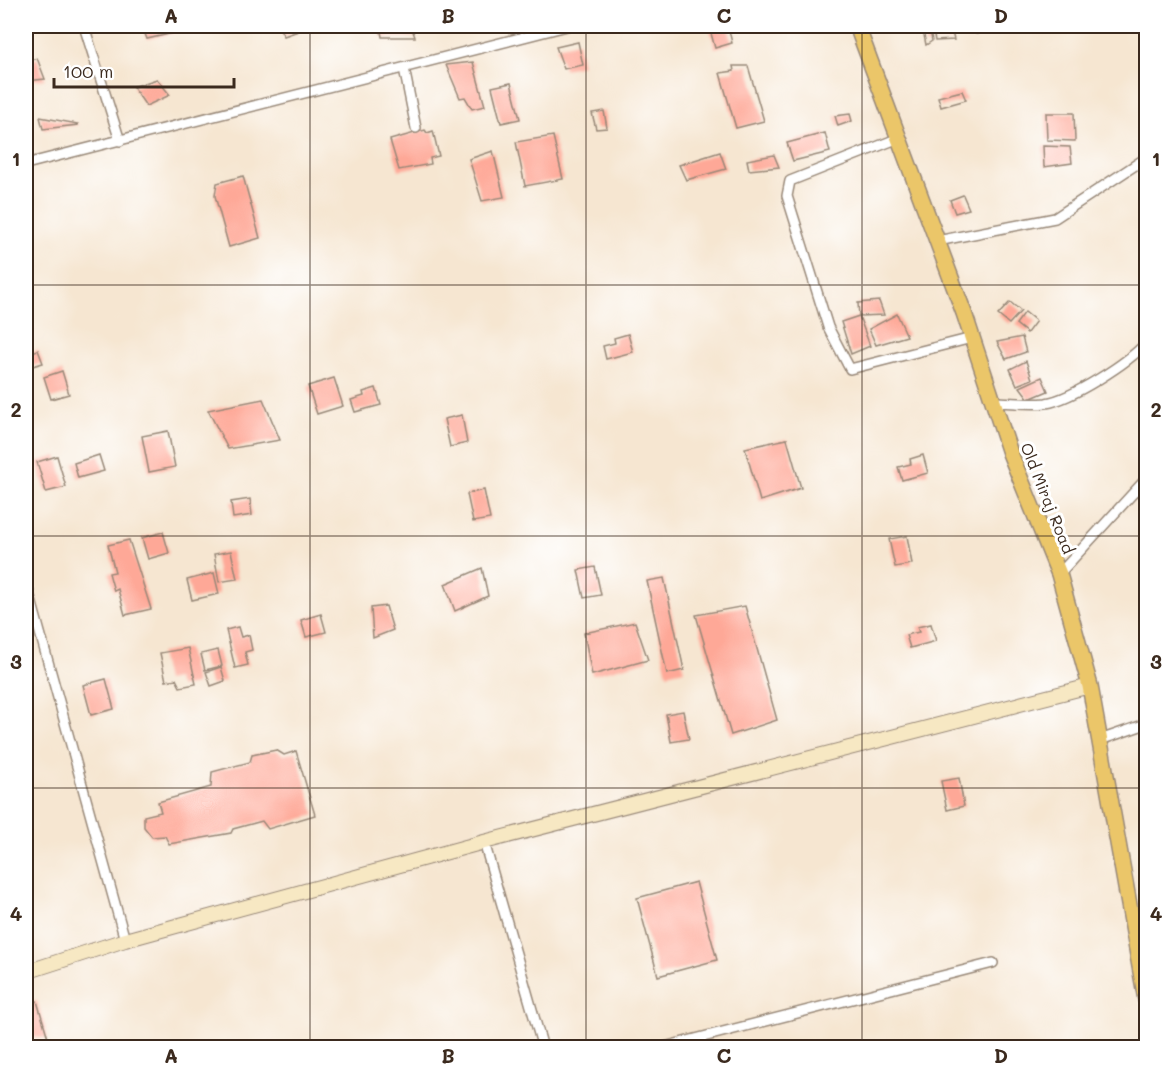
<svg xmlns="http://www.w3.org/2000/svg" width="1172" height="1073" font-family="Mali,sans-serif">
<rect width="100%" height="100%" fill="#fff"/>
<filter id="ink" filterUnits="userSpaceOnUse"><feTurbulence type="fractalNoise" baseFrequency=".0167" numOctaves="2"/><feDisplacementMap in="SourceGraphic" scale="12" xChannelSelector="R" yChannelSelector="G"/><feConvolveMatrix kernelMatrix="1 2 1 2 8 2 1 2 1" color-interpolation-filters="sRGB"/></filter>
<filter id="wash" filterUnits="userSpaceOnUse"><feTurbulence type="fractalNoise" baseFrequency=".008" numOctaves="4" result="noise"/><feDisplacementMap in="SourceGraphic" scale="24" xChannelSelector="R" yChannelSelector="G"/><feGaussianBlur stdDeviation="1.35" result="paint"/><feColorMatrix in="noise" values="0 0 0 0 0 0 0 0 0 0 0 0 0 0 0 0 0 1.4 0 .05"/><feComposite in="paint" operator="in"/></filter>
<g filter="url(#wash)">
<rect width="100%" height="100%" fill="#f6e6d1"/>
<g id="blocks">
<!-- building -->
<g fill="#fea897">
<polygon points="142,26 180,26 182,31 147,39"/>
<polygon points="295,26 298,31 284,36 280,29"/>
<polygon points="380,26 411,26 415,37 382,37"/>
<polygon points="428,26 451,26 451,27 429,31"/>
<polygon points="709,26 728,26 732,43 715,48"/>
<polygon points="951,26 980,26 977,34"/>
<polygon points="951,28 954,40 935,41 933,30"/>
<polygon points="923,30 930,30 932,41 926,45"/>
<polygon points="578,42 583,65 564,69 556,47"/>
<polygon points="37,58 45,79 26,81 26,63"/>
<polygon points="473,62 485,106 472,109 465,97 460,98 446,65"/>
<polygon points="733,66 748,66 764,121 736,128 720,73 734,71"/>
<polygon points="157,79 170,95 146,106 133,87"/>
<polygon points="511,83 520,119 501,123 492,87"/>
<polygon points="962,91 966,100 941,107 938,97"/>
<polygon points="604,111 607,128 596,129 592,113"/>
<polygon points="1046,113 1074,113 1075,141 1047,140"/>
<polygon points="850,114 852,121 838,126 835,116"/>
<polygon points="40,117 78,124 78,125 43,129"/>
<polygon points="425,130 427,133 433,131 439,156 430,158 431,164 399,170 390,140"/>
<polygon points="825,133 830,152 793,161 787,143"/>
<polygon points="553,136 563,179 525,186 516,142"/>
<polygon points="1043,146 1070,147 1072,163 1044,167"/>
<polygon points="493,151 504,197 482,201 469,159"/>
<polygon points="720,152 726,169 686,180 679,165"/>
<polygon points="774,155 779,167 749,170 747,160"/>
<polygon points="243,176 260,238 229,247 215,196 217,183"/>
<polygon points="963,195 969,209 955,213 950,200"/>
<polygon points="879,301 884,315 859,316 858,303"/>
<polygon points="1010,302 1021,311 1009,324 998,315"/>
<polygon points="1025,312 1036,321 1027,333 1016,324"/>
<polygon points="897,314 907,336 876,345 869,329"/>
<polygon points="26,315 28,315 31,331 26,332"/>
<polygon points="859,316 870,346 851,354 841,322"/>
<polygon points="628,334 633,352 606,359 603,346 615,343 614,338"/>
<polygon points="1022,337 1026,352 1006,359 997,342"/>
<polygon points="38,350 43,363 26,368 26,354"/>
<polygon points="1026,361 1032,379 1017,385 1010,369"/>
<polygon points="62,371 69,394 51,399 44,377"/>
<polygon points="1042,377 1048,391 1029,399 1020,387"/>
<polygon points="334,378 343,406 317,414 308,386"/>
<polygon points="376,388 381,405 355,412 351,400 364,396 363,392"/>
<polygon points="263,399 280,440 228,449 208,410"/>
<polygon points="462,415 467,443 450,447 444,419"/>
<polygon points="168,431 175,467 149,472 142,436"/>
<polygon points="787,439 801,488 760,501 745,448"/>
<polygon points="99,455 104,471 78,478 74,463"/>
<polygon points="923,455 928,473 902,480 898,467 911,464 910,459"/>
<polygon points="57,456 66,487 46,492 37,462"/>
<polygon points="484,490 490,519 473,522 467,494"/>
<polygon points="250,499 252,515 233,518 231,502"/>
<polygon points="163,532 169,553 148,559 142,538"/>
<polygon points="907,536 912,564 895,567 889,539"/>
<polygon points="129,540 151,609 125,615 118,589 114,591 109,573 115,572 108,545"/>
<polygon points="231,551 237,579 219,582 214,554"/>
<polygon points="595,567 601,595 584,598 578,570"/>
<polygon points="482,568 488,596 455,611 445,584"/>
<polygon points="214,573 219,594 192,600 187,580"/>
<polygon points="664,578 684,670 667,674 647,581"/>
<polygon points="386,606 393,630 373,638 371,608"/>
<polygon points="745,606 777,720 731,735 696,615"/>
<polygon points="321,614 326,632 306,637 301,620"/>
<polygon points="635,622 648,660 592,675 584,633"/>
<polygon points="931,624 936,641 910,648 906,635 919,632 917,627"/>
<polygon points="238,627 241,637 249,635 252,650 245,652 248,665 235,668 226,630"/>
<polygon points="188,648 196,684 180,687 176,679 166,681 160,653"/>
<polygon points="218,650 222,666 205,670 201,654"/>
<polygon points="221,667 225,681 211,686 206,672"/>
<polygon points="106,679 114,709 91,715 83,685"/>
<polygon points="683,711 689,739 671,742 666,714"/>
<polygon points="276,750 284,755 296,751 315,815 268,829 262,821 233,829 231,833 169,844 165,836 152,837 144,827 144,816 161,812 158,802 211,787 212,772 250,762 252,755"/>
<polygon points="959,778 964,806 947,810 941,781"/>
<polygon points="696,882 717,960 658,976 637,898"/>
<polygon points="37,1001 48,1038 28,1037 26,1030 26,1004"/>
</g>
</g>
</g>
<g filter="url(#ink)">
<use href="#blocks" fill-opacity="0" stroke="#988878" stroke-width="1.5"/>
<g fill="none" stroke-linecap="round" stroke-linejoin="round">
<defs>
<g id="street">
<polyline points="84,26 120,141"/>
<polyline points="404,68 416,128"/>
<polyline points="899,138 790,181 787,196 828,327 850,369 972,338"/>
<polyline points="26,164 567,26"/>
<polyline points="937,241 1055,218 1146,158"/>
<path d="M994 402C1010 402 1029 405 1046 403 1072 399 1129 362 1146 343"/>
<polyline points="1059,574 1146,479"/>
<polyline points="26,582 125,940"/>
<polyline points="1100,740 1146,724"/>
<polyline points="484,842 543,1048"/>
<polyline points="1134,929 1146,928"/>
<polyline points="660,1048 993,963"/>
</g>
<polyline id="secondary" points="26,972 125,940 484,842 1090,686"/>
<polyline id="primary" points="857,26 964,313 1010,453 1059,574 1090,686 1146,1000"/>
</defs>
<!-- street casing -->
<use href="#street" stroke="#988878" stroke-width="12"/>
<!-- secondary casing -->
<use href="#secondary" stroke="#988878" stroke-width="16"/>
<!-- primary casing -->
<use href="#primary" stroke="#988878" stroke-width="18"/>
<!-- street -->
<use href="#street" stroke="#fff" stroke-width="9"/>
<!-- secondary -->
<use href="#secondary" stroke="#f7e8c3" stroke-width="14"/>
<!-- primary -->
<use href="#primary" stroke="#ebc669" stroke-width="15"/>
</g>
</g>
<!-- grid -->
<path fill="none" stroke="#3b2a1e" stroke-width="1.5" stroke-opacity="0.55" d="M310 26V1048M586 26V1048M862 26V1048M26 285H1146M26 536H1146M26 788H1146"/>
<g text-anchor="middle" dominant-baseline="central" stroke-width="6" stroke-linejoin="round" paint-order="stroke">
<!-- street labels -->
<g font-size="16" fill="#3b2a1e" stroke="#fff">
<text transform="translate(1048 498) rotate(68)">Old Miraj Road</text>
</g>
</g>
<!-- margin -->
<rect width="1172" height="1073" fill="none" stroke="#fff" stroke-width="66"/>
<!-- scale -->
<path d="M54 78v9h180v-9" fill="none" stroke="#3b2a1e" stroke-width="3"/>
<text x="63" y="78" font-size="18" fill="#3b2a1e" stroke="#ffffff" stroke-width="4.5" paint-order="stroke">100 m</text>
<rect x="33" y="33" width="1106" height="1007" fill="none" stroke="#3b2a1e" stroke-width="2"/>
<g font-size="20" text-anchor="middle" font-weight="bold" fill="#3b2a1e">
<text x="171" y="23">A</text>
<text x="448" y="23">B</text>
<text x="724" y="23">C</text>
<text x="1001" y="23">D</text>
<text x="16" y="166">1</text>
<text x="1156" y="166">1</text>
<text x="16" y="417">2</text>
<text x="1156" y="417">2</text>
<text x="16" y="669">3</text>
<text x="1156" y="669">3</text>
<text x="16" y="921">4</text>
<text x="1156" y="921">4</text>
<text x="171" y="1063">A</text>
<text x="448" y="1063">B</text>
<text x="724" y="1063">C</text>
<text x="1001" y="1063">D</text>
</g>
</svg>
